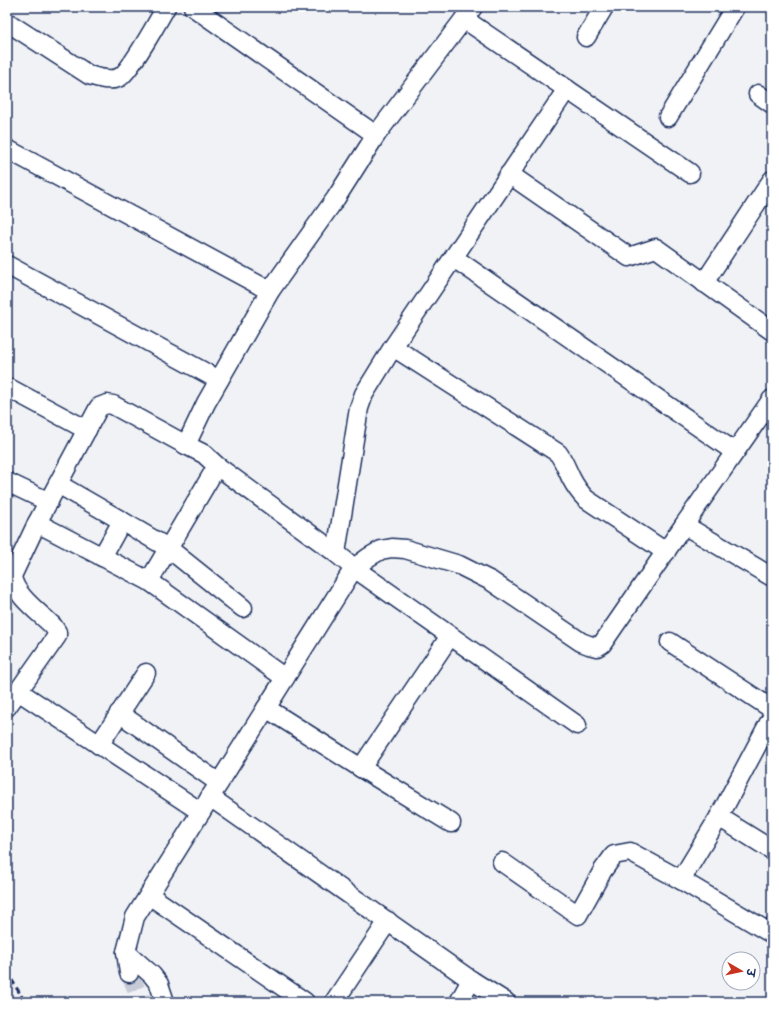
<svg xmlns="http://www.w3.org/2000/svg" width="779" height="1009" font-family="Caveat,'Playpen Sans Deva',sans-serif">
<rect width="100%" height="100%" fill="#f1f2f5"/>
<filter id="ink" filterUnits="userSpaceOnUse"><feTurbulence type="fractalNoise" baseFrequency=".025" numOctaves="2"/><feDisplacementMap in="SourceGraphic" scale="8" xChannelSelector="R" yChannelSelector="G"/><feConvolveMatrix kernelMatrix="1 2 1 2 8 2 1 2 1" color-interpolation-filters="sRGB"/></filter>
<g filter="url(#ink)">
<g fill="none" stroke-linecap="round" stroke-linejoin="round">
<!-- minor-tunnel -->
<polyline stroke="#c6cbd7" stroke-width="18" stroke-dasharray="18 9" stroke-linecap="butt" points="129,973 142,1002"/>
<defs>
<g id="minor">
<polyline points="193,7 376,135"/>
<polyline points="473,7 376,135 336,198 270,291 206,403 186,445 204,454 217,466 336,553 354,568 577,725"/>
<polyline points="464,19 690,173"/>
<path d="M7 22 89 75C98 78 111 82 120 77 131 70 158 21 166 7"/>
<polyline points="586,37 604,7"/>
<polyline points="758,94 772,104"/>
<polyline points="668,117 735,7"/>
<polyline points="7,149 270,291"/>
<polyline points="509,174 629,257 656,248 772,331"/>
<polyline points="454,258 735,452"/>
<polyline points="7,265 219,380"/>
<polyline points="704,283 772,180"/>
<path d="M393 347 558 453C564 461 567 470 571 478 575 486 580 493 586 499L666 552"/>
<polyline points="7,387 87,430"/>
<polyline points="772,399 684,525 772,577"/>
<polyline points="7,482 49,502"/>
<polyline points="58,484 122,521 102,557"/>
<polyline points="122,521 168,548 243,608"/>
<polyline points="37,523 149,581 285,678"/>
<polyline points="336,553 359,408 364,394 393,347 567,89"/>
<polyline points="149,581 217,466"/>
<polyline points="670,642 772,709"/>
<polyline points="18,691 201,812"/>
<path d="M7 707 57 636V632L53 626C40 613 14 595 12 576L37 523 99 407 107 404 113 405 186 445"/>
<polyline points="266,708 361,768 451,823"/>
<polyline points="119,713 219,783"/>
<polyline points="772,717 719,817 772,850"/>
<polyline points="99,745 146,673"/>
<polyline points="361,768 450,636"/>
<polyline points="210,797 471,980 506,1002"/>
<polyline points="502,862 578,915 603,870 614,855 630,852 681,880 772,934"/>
<polyline points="681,880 719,817"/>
<polyline points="149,895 305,1002"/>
<polyline points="126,952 152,975 159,984 165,1002"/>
<polyline points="129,973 126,952 135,917 354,568 369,557 381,550 392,548 405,549 459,565 491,581 581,642 589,645 597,647 602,644 684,525"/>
<polyline points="334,1002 388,921"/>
<polyline points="459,1002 471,980"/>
</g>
</defs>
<!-- minor casing -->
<use href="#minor" stroke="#1b2f5e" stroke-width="21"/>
<!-- minor -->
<use href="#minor" stroke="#fff" stroke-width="18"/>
<!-- rail -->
<polyline stroke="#1b2f5e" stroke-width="3" stroke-dasharray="6 3" stroke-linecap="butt" points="7,972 25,1002"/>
</g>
</g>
<!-- margin -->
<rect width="779" height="1009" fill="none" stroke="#fff" stroke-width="24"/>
<rect x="12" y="12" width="755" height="985" fill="none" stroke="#1b2f5e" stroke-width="1.5" filter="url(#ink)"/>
<!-- north arrow -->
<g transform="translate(741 971) rotate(99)"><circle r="19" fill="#ffffff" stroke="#a4acbf"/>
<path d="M0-3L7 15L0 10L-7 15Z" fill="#c8321e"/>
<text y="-6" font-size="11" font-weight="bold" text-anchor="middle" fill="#1b2f5e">उ</text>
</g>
</svg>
